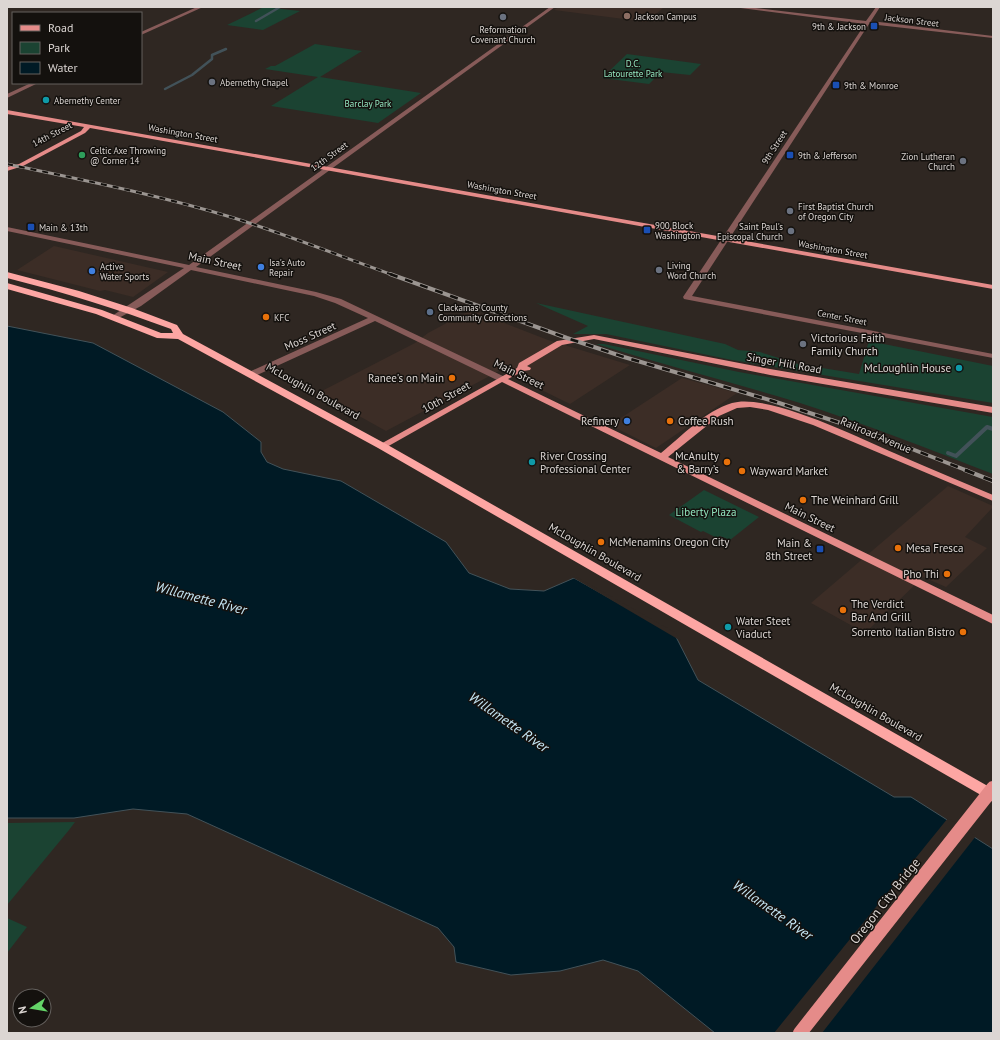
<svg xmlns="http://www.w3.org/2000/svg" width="1000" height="1040" font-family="'PT Sans',sans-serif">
<rect width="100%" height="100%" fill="#2f2722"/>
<!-- built -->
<g fill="#3c2d26">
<polygon points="559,7 664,7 647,22 554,10"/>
<polygon points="54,246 168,272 133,297 105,290 100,291 17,270"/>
<polygon points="471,310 548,340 630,365 570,404 501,370 386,431 318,393 415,343 428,333"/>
<polygon points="682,378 737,393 656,448 610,425"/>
<polygon points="948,486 993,506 993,507 965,537 987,548 946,587 923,577 865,633 811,603"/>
</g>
<!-- green -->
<g fill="#1b4332">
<polygon points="264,7 300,11 263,30 227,25"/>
<polygon points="315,44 362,51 320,77 421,93 378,123 271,106 318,77 265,69 271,66 275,66"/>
<polygon points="627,54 701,64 690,75 661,72 649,84 602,78"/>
<polygon points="536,303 725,344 738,350 760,352 798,364 859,374 869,341 993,366 993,403 732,360 606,334 573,334 588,326"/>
<path d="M596 344H604L739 372 993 417V474C929 449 865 424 800 403 732 382 664 365 596 344Z"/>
<polygon points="704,490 759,517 730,540 720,536 717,538 703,531 701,532 669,515"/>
<polygon points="75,822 69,830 7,905 7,823"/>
<polygon points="7,918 27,927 7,953"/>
</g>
<!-- water -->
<polygon fill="#001a25" stroke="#425259" points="7,326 93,343 223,412 261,442 261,452 267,462 283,469 341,481 446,542 469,573 510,589 544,591 574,578 675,635 698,680 894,797 911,797 993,849 993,1033 715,1033 638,971 603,960 560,971 511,975 456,962 454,947 438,928 187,814 133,809 74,818 7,818"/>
<!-- pier -->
<g fill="#2f2722">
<polygon points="575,576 676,633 681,641 572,577"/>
<polygon points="948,818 976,836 822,1033 774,1033"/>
</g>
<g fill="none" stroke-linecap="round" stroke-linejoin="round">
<!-- stream-far1 -->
<g stroke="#425259" stroke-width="2.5">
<polyline points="256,21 280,7"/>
<polyline points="165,89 192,75 212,59 212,55 226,49"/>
</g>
<!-- stream -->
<polyline stroke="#425259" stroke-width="4" points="948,453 956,456 987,427 993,429"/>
<!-- minor -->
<g fill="#875b59" fill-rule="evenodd">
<polygon points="197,7 203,7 141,35 141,32"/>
<polygon points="550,7 555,7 196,267 316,292 341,299 505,377 506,379 505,381 499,381 375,321 255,376 249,376 248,374 249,372 368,318 335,303 314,296 191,270 141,306 115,320 112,320 112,316 184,268 7,231 7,227 189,265"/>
<polygon points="733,7 747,7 866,21 876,7 880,7 871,21 993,36 993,38 869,24 692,296 993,354 993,358 684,299 683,297 865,24"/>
<polygon points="31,83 38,83 7,98 7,94"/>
</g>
<!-- major -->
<g fill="#e58b89" fill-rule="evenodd">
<polygon points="7,110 993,285 993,289 90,128 85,133 23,166 7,171 7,167 19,164 81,131 84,127 7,114"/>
<path d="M594 335 770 369 993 407V413L770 375 594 339 562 345 527 366 531 368 530 370 523 371 508 379 661 453C682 436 705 411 732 403 768 392 866 441 901 456 931 469 962 482 993 495V501L813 425 768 410 750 407 737 408 719 416 668 457 993 615V624L502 382 385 448 382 449 377 446 517 368 519 363 557 341Z"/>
</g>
<!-- highway -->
<path fill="#fda6a3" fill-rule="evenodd" d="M7 272 79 291 132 308 177 325 183 334 386 444 993 789V802L378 448 178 339 157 338 96 314 7 289V283L102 310 161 333H173L171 329C117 309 63 292 7 278Z"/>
<defs>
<path id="rail-far2" d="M7 164C83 180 159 195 234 218 287 235 340 256 393 275"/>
<polyline id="rail-far1" points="390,274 567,338 624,357 773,401 871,433 968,471"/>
<polyline id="rail" points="965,470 993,481"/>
</defs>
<!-- rail-far2 casing -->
<use href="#rail-far2" stroke="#9b9591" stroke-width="3"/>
<!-- rail-far1 casing -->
<use href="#rail-far1" stroke="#9b9591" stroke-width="4"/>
<!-- rail casing -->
<use href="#rail" stroke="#9b9591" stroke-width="4.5"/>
<!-- rail-far2 -->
<use href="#rail-far2" stroke="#14110e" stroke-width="2" stroke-dasharray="6" stroke-linecap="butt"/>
<!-- rail-far1 -->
<use href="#rail-far1" stroke="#14110e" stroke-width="2.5" stroke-dasharray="8" stroke-linecap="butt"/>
<!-- rail -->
<use href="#rail" stroke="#14110e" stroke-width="3" stroke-dasharray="10" stroke-linecap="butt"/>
<!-- major-bridge -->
<polyline stroke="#e58b89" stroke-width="14" points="800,1033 993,788"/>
</g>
<!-- markers -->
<circle fill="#8d6e63" stroke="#14110e" stroke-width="1.5" cx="627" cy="16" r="4"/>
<g fill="#6b7280" stroke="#14110e" stroke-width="1.5">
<circle cx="503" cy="17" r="4"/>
<circle cx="212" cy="82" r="4"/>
<circle cx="963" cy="161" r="4"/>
<circle cx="790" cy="211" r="4"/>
<circle cx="791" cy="231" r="4"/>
<circle cx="659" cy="270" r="4"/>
<circle cx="803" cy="344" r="4"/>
</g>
<g fill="#1a4fb4" stroke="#14110e" stroke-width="1.5">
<rect x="870" y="22" width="8" height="8" rx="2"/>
<rect x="832" y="81" width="8" height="8" rx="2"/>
<rect x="786" y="151" width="8" height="8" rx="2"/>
<rect x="27" y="223" width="8" height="8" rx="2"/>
<rect x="643" y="226" width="8" height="8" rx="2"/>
<rect x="816" y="545" width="8" height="8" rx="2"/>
</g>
<g fill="#0f9aa8" stroke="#14110e" stroke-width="1.5">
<circle cx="46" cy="100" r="4"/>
<circle cx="959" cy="368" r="4"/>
<circle cx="532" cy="462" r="4"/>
<circle cx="728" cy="627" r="4"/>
</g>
<circle fill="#2e9e5b" stroke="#14110e" stroke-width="1.5" cx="82" cy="155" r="4"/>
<g fill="#3f7fe0" stroke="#14110e" stroke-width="1.5">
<circle cx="261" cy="267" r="4"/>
<circle cx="92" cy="271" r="4"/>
<circle cx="627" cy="421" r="4"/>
</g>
<circle fill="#5c6f8a" stroke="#14110e" stroke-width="1.5" cx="430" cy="312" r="4"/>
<g fill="#e8710a" stroke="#14110e" stroke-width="1.5">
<circle cx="266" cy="317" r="4"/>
<circle cx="452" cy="378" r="4"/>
<circle cx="670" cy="421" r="4"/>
<circle cx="727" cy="462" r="4"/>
<circle cx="742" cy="471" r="4"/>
<circle cx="803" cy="500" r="4"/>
<circle cx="601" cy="542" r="4"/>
<circle cx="898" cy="548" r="4"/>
<circle cx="947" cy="574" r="4"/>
<circle cx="843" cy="610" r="4"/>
<circle cx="963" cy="632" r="4"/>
</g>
<g text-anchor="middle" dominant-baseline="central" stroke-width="3" stroke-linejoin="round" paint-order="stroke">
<!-- far-poi labels -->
<g font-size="9" fill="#dcd6d3" stroke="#14110e" text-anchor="start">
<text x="635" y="16">Jackson Campus</text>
<text x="866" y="26" text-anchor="end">9th &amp; Jackson</text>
<text x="503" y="29" text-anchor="middle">Reformation<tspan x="503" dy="10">Covenant Church</tspan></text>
<text x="220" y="82">Abernethy Chapel</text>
<text x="844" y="85">9th &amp; Monroe</text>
<text x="54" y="100">Abernethy Center</text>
<text x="90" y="150">Celtic Axe Throwing<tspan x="90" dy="10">@ Corner 14</tspan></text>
<text x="798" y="155">9th &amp; Jefferson</text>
<text x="955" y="156" text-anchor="end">Zion Lutheran<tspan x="955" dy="10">Church</tspan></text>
<text x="798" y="206">First Baptist Church<tspan x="798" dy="10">of Oregon City</tspan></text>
<text x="655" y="225">900 Block<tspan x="655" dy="10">Washington</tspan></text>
<text x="783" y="226" text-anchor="end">Saint Paul's<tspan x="783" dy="10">Episcopal Church</tspan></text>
<text x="39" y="227">Main &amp; 13th</text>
<text x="269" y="262">Isa's Auto<tspan x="269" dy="10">Repair</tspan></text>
<text x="667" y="265">Living<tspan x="667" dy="10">Word Church</tspan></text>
<text x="100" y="266">Active<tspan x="100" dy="10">Water Sports</tspan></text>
<text x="438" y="307">Clackamas County<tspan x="438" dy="10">Community Corrections</tspan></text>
<text x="274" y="317">KFC</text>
</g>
<!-- far-street labels -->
<g font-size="9" fill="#dcd6d3" stroke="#14110e">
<text transform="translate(912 20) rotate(7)">Jackson Street</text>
<text transform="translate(183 133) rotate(10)">Washington Street</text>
<text transform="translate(52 134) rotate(-27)">14th Street</text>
<text transform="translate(774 147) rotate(-57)">9th Street</text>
<text transform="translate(329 156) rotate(-36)">12th Street</text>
<text transform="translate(502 190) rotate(10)">Washington Street</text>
<text transform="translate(833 249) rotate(10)">Washington Street</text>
<text transform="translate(842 317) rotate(11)">Center Street</text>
</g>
<!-- far-park labels -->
<g font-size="9" fill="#93e7c0" stroke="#14110e">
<text x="633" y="63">D.C.<tspan x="633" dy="10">Latourette Park</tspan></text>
<text x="368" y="103">Barclay Park</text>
</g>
<!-- street labels -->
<g font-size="11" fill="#dcd6d3" stroke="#14110e">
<text transform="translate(215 261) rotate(12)">Main Street</text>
<text transform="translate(310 336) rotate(-24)">Moss Street</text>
<text transform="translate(784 363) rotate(10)">Singer Hill Road</text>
<text transform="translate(519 374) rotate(26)">Main Street</text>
<text transform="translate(313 391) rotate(29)">McLoughlin Boulevard</text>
<text transform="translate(446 397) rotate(-29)">10th Street</text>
<text transform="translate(876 435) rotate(23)">Railroad Avenue</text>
<text transform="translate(810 517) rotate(26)">Main Street</text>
<text transform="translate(595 552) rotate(30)">McLoughlin Boulevard</text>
<text transform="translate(876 712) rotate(30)">McLoughlin Boulevard</text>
</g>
<!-- poi labels -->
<g font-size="11" fill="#dcd6d3" stroke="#14110e" text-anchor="start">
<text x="811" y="338">Victorious Faith<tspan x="811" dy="13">Family Church</tspan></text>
<text x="951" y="368" text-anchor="end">McLoughlin House</text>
<text x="444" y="378" text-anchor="end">Ranee's on Main</text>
<text x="619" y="421" text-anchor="end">Refinery</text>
<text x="678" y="421">Coffee Rush</text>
<text x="540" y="456">River Crossing<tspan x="540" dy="13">Professional Center</tspan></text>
<text x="719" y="456" text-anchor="end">McAnulty<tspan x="719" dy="13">&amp; Barry’s</tspan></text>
<text x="750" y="471">Wayward Market</text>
<text x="811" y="500">The Weinhard Grill</text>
<text x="609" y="542">McMenamins Oregon City</text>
<text x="812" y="543" text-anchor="end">Main &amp;<tspan x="812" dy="13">8th Street</tspan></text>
<text x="906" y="548">Mesa Fresca</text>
<text x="939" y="574" text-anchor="end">Pho Thi</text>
<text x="851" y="604">The Verdict<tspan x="851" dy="13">Bar And Grill</tspan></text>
<text x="736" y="621">Water Steet<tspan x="736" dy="13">Viaduct</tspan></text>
<text x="955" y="632" text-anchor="end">Sorrento Italian Bistro</text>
</g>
<!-- park labels -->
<g font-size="11" fill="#93e7c0" stroke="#14110e">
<text x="706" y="512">Liberty Plaza</text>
</g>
<!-- near-street labels -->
<g font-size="13" fill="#dcd6d3" stroke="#14110e">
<text transform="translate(885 901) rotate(-52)">Oregon City Bridge</text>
</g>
<!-- near-water labels -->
<g font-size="14" font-style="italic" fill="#c6e7f5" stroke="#14110e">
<text transform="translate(201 598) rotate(15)">Willamette River</text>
<text transform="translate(509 722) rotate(35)">Willamette River</text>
<text transform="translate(773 910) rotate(35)">Willamette River</text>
</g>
</g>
<!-- border -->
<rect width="1000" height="1040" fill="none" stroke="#dcd6d3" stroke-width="16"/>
<!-- legend -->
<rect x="12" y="12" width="130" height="72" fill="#14110e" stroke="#64605d"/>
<rect x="20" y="25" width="20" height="6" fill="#e58b89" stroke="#64605d"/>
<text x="48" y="32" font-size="12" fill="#dcd6d3">Road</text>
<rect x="20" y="42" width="20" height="12" fill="#1b4332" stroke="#64605d"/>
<text x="48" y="52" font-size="12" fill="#dcd6d3">Park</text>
<rect x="20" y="62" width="20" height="12" fill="#001a25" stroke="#64605d"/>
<text x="48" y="72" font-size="12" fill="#dcd6d3">Water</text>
<!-- north arrow -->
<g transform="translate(32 1008) rotate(258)"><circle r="19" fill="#14110e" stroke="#64605d"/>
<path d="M0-3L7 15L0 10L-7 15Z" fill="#64d468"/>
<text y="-6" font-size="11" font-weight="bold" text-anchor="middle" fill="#dcd6d3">N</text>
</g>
</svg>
